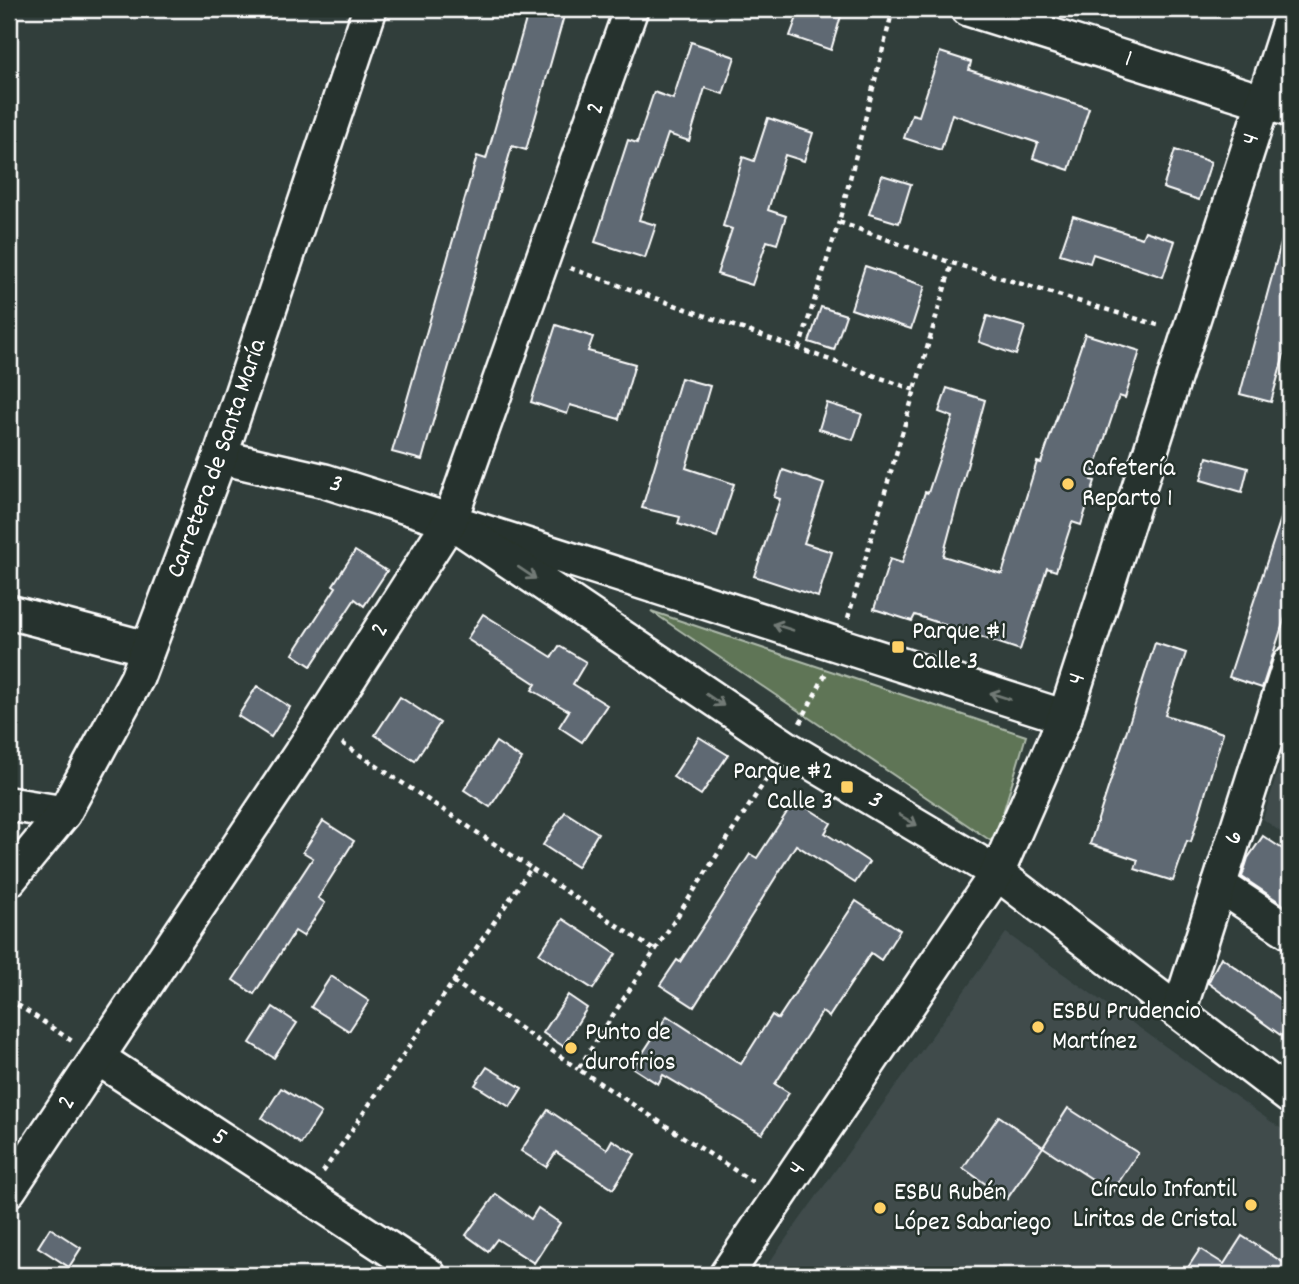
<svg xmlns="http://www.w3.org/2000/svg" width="1299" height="1284" font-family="Dekko,sans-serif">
<rect width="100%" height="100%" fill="#313e3b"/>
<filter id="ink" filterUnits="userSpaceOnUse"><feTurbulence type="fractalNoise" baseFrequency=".0143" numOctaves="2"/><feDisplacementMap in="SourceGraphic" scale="14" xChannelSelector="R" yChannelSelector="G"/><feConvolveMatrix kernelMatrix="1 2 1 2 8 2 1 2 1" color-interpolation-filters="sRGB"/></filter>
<g filter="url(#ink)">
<!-- built -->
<g fill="#3f4b4c">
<polygon points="1290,733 1290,839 1263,819"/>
<polygon points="1006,933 1290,1135 1290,1275 760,1275"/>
</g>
<!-- green -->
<polygon fill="#5e7457" stroke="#aebaab" stroke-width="2" points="651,611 1026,736 994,843"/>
<!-- building -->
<g fill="#5f6973" stroke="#fff" stroke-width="2">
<polygon points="529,9 566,9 526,150 512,146 422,460 392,452 477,156 486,159"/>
<polygon points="800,9 818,9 841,16 831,50 790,36"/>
<polygon points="691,42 735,57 723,94 705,88 689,141 668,134 639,220 656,225 645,258 595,242 628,140 637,143 654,92 673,99"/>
<polygon points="940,52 971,62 969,70 1089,108 1069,170 1033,158 1038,143 952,114 941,150 904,138 912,114 919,116"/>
<polygon points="768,118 813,133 804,161 785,155 768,210 786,216 777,244 767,241 752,285 717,274 732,229 723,226 743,157 754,161"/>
<polygon points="1175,150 1211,162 1199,200 1163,188"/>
<polygon points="882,175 911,184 899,223 869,214"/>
<polygon points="1073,216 1142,238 1145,231 1175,241 1163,277 1093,254 1090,263 1060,254"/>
<polygon points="1283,236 1290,237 1290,333 1271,402 1240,394"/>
<polygon points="865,266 925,286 911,329 851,309"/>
<polygon points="821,307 846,315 834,350 809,342"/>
<polygon points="987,316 1025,327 1016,355 979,342"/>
<polygon points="556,325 593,337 588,351 635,364 619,419 570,405 567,414 531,402"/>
<polygon points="1085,334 1140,351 1125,398 1119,396 1091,480 1095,481 1081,525 1072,522 1056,571 1047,568 1020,650 915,615 912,621 874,609 890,559 902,563 925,492 928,493 953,417 939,412 947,388 985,400 943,556 1002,574 1037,462 1041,463"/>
<polygon points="681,378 710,386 686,468 734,484 717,537 678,524 680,517 642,508"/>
<polygon points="827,403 862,414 853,440 819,429"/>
<polygon points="1207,457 1248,468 1242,492 1201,480"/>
<polygon points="783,470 824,484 804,543 832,552 818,597 754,576 780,499 774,497"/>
<polygon points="1286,503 1290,503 1290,602 1262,688 1229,677"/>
<polygon points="355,551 387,571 364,606 355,599 311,666 293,654 336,587 333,585"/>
<polygon points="483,614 552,657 559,646 586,662 573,684 607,705 582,742 559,727 569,711 532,690 536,684 467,639"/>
<polygon points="1155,643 1186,653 1165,715 1223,733 1191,842 1187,841 1173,881 1135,869 1138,860 1090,844"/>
<polygon points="257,686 290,707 271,737 238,716"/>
<polygon points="400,697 440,723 415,761 375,735"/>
<polygon points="699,737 728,755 701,795 673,777"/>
<polygon points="496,742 522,759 490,807 464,790"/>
<polygon points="795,800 831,823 825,833 869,862 855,883 796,845 694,1007 660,985 677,960 680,962 750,854 757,858"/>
<polygon points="565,812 598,833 577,867 543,845"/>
<polygon points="323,821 354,841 318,898 325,903 303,936 295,931 254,994 233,980 313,858 303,852"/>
<polygon points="1263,836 1290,854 1290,909 1242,877 1248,858"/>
<polygon points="856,901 900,930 881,960 871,953 829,1017 822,1012 775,1084 789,1093 762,1134 663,1075 658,1084 633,1068 667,1016 741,1064 772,1015 778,1019"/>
<polygon points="563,919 616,954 593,989 539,954"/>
<polygon points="1221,957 1290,1007 1290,1042 1208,983"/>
<polygon points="331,976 369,1001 349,1031 311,1007"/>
<polygon points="568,995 587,1008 563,1046 543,1033"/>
<polygon points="273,1007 297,1023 274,1058 250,1043"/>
<polygon points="487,1067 522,1088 510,1107 475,1085"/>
<polygon points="281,1088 321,1113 301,1144 262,1118"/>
<polygon points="1068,1108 1138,1153 1112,1192 1043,1147"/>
<polygon points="548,1110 607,1149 612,1140 635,1154 613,1189 556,1152 546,1167 521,1151"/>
<polygon points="999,1116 1043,1147 1007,1199 963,1168"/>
<polygon points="496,1194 531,1219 538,1208 560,1223 534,1263 497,1239 488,1251 466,1235"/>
<polygon points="50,1228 81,1248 69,1267 38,1247"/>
<polygon points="1242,1236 1290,1267 1290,1275 1183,1275 1200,1249 1224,1264"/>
</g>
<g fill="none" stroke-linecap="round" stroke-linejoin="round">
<defs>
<g id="minor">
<path id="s1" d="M968 9 1290 110"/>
<path id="s2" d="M220 457 325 481 1065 717"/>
<path id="s3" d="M450 521 787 748 997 873 1290 1097"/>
<polyline points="9,612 146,648"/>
<polyline points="9,804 64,813"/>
<path id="s4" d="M9 880 64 813 137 678 220 457 370 9"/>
<polyline points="1219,885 1290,932"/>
<path id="s5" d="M1179 1011 1290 663"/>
<path id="s6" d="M98 1058 429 1275"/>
<path id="s7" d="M9 1190 318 727 450 521 631 9"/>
<path id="s8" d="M726 1275 997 873 1065 717 1290 19"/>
</g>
</defs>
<!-- minor casing -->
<use href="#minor" stroke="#fff" stroke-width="38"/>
<!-- path -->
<g stroke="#fff" stroke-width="4.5" stroke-dasharray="5 5" stroke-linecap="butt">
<polyline points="893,9 839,222 952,263 1161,326"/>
<polyline points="570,268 915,390"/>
<polyline points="799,349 839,222"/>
<polyline points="848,618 952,263"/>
<polyline points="800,723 827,671"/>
<polyline points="342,743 531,868"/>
<polyline points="453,981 578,1069"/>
<polyline points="9,999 72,1041"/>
<polyline points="323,1172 531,868 654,950"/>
<polyline points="753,1182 578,1069 771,772"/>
</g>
<!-- minor -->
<use href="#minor" stroke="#26332d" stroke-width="33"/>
</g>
<!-- one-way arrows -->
<defs><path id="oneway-shaft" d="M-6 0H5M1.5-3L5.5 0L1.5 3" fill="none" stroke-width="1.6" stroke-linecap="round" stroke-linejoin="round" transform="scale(1.75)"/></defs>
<g stroke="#727a76">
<use href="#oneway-shaft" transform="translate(527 573) rotate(34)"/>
<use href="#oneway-shaft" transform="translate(783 627) rotate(-162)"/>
<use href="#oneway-shaft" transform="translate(1000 696) rotate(-162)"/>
<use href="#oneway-shaft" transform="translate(715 700) rotate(34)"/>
<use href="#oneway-shaft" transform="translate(908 820) rotate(31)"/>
</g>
</g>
<!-- markers -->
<g fill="#ffd166" stroke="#26332d" stroke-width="2.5">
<circle cx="1068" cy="484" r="7"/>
<rect x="891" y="640" width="14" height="14" rx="3.5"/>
<rect x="840" y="780" width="14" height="14" rx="3.5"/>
<circle cx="1038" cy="1027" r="7"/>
<circle cx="571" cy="1048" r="7"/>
<circle cx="1251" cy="1205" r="7"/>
<circle cx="880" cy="1208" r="7"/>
</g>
<g text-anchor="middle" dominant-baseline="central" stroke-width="5" stroke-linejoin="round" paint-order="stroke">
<!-- street labels -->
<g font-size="26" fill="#fff" stroke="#26332d">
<text stroke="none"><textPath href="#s1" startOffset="168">1</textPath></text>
<text stroke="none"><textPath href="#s7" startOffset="1239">2</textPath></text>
<text stroke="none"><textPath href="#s8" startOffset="1262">4</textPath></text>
<text stroke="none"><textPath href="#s4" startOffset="474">Carretera de Santa María</textPath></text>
<text stroke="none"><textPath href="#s2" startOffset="119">3</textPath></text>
<text stroke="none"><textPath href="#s7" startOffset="672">2</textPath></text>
<text stroke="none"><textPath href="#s8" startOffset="695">4</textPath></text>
<text stroke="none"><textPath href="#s3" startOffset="509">3</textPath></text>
<text stroke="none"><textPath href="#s5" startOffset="182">6</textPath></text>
<text stroke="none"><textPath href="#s7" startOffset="105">2</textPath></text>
<text stroke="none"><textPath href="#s6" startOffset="145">5</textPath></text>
<text stroke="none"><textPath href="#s8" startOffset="128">4</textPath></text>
</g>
<!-- poi labels -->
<g font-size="26" fill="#fff" stroke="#26332d" text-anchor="start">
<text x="1082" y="469">Cafetería<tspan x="1082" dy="30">Reparto 1</tspan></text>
<text x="912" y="632">Parque #1<tspan x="912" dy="30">Calle 3</tspan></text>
<text x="833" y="772" text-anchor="end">Parque #2<tspan x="833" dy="30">Calle 3</tspan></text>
<text x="1052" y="1012">ESBU Prudencio<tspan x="1052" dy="30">Martínez</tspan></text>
<text x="585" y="1033">Punto de<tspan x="585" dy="30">durofrios</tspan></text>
<text x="1237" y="1190" text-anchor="end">Círculo Infantil<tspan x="1237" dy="30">Liritas de Cristal</tspan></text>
<text x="894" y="1193">ESBU Rubén<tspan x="894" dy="30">López Sabariego</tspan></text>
</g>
</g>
<!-- margin -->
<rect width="1299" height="1284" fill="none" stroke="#26332d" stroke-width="35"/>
<rect x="18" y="18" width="1264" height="1249" fill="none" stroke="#fff" stroke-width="2.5" filter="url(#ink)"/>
</svg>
